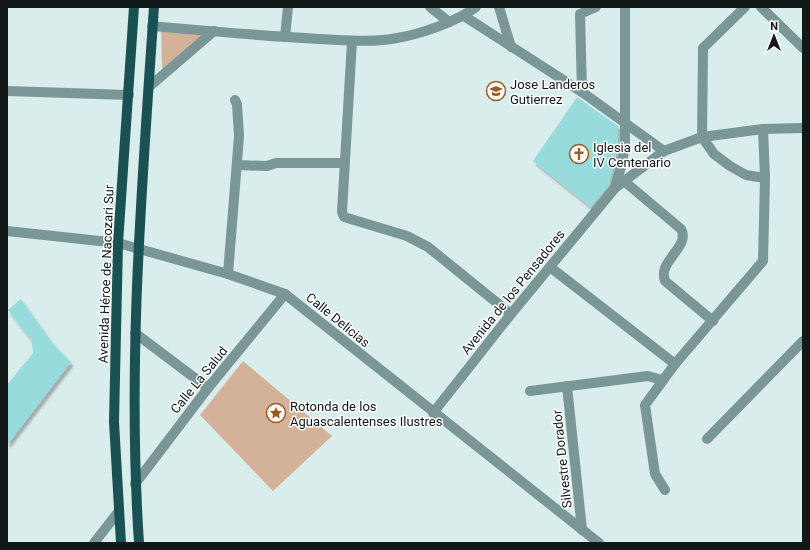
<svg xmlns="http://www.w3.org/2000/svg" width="810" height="550" font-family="Roboto,sans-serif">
<defs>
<filter id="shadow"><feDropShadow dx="2.5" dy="4" stdDeviation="1" flood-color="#0004"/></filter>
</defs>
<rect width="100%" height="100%" fill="#daeded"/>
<!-- green -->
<g fill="#d4b299">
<polygon points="161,30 205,34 162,69"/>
<polygon points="243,361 332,436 273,491 200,415"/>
</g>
<!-- building -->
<g fill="#98dbdc" filter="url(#shadow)">
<polygon points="577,97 618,126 618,146 609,185 591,207 533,161"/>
<polygon points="21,299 54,345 71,362 7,445 7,385 33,353 32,341 8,310"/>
</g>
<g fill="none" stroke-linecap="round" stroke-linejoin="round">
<!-- minor -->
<g stroke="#7b9696" stroke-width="10">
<polyline points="430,7 449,22"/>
<polyline points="499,7 511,47"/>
<polyline points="745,7 703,48 702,137 714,154 730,166 746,175 765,178"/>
<polyline points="761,7 803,48"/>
<polyline points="464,16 582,92 664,151"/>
<path d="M152 26C208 31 263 36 319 39 344 40 372 43 397 38 421 34 456 22 476 7"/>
<polyline points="285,37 288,7"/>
<polyline points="352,41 342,212 344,217 407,236 428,247 511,314"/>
<polyline points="150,86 214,31"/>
<polyline points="7,91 129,95"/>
<polyline points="582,92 580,14 596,7"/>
<polyline points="237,165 267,166 276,163 343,163"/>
<path d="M624 181 681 229C691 247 657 261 665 281L713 321"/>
<polyline points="615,188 621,167 625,147 625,7"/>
<polyline points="7,231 118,243 228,274 285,294 599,543"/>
<polyline points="550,267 675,364"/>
<polyline points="228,274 239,136 237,104 235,100"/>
<polyline points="135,333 208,388"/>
<polyline points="567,386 582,530"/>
<polyline points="530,391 648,376 662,380"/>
<polyline points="433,413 511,314 615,188 664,151 702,137 763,129 803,128"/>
<polyline points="707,439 803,341"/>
<polyline points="135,484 208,388 285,294"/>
<polyline points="665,490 655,474 645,405 675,364 763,261 765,178 763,129"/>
<polyline points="94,543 119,511"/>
</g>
<!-- major -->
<g stroke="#1a5253" stroke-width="10">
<polyline points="121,543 114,422 118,243 134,7"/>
<path d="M139 543C127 364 142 185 154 7"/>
</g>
</g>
<!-- icons -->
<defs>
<symbol id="school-ring" viewBox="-11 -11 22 22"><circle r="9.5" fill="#fff" stroke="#9a5b23" stroke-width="1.5"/><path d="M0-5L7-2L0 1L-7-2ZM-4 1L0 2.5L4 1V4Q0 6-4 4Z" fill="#9a5b23"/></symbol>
<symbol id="church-ring" viewBox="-11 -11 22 22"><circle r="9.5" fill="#fff" stroke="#9a5b23" stroke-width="1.5"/><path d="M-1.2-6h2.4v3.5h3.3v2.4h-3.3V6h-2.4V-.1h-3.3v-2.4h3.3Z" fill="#9a5b23"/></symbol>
<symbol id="sight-ring" viewBox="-11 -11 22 22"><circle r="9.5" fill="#fff" stroke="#9a5b23" stroke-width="1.5"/><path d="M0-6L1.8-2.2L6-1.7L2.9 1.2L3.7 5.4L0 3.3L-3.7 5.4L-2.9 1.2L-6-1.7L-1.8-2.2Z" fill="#9a5b23"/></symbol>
</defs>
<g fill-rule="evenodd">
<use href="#school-ring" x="485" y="80" width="22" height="22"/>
<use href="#church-ring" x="568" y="143" width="22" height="22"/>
<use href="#sight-ring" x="265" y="402" width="22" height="22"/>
</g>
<g text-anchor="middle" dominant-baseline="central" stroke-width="3" stroke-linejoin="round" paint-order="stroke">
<!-- poi labels -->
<g font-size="13" fill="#111818" stroke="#fff" text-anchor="start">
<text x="510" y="84">Jose Landeros<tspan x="510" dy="15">Gutierrez</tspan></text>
<text x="593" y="147">Iglesia del<tspan x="593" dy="15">IV Centenario</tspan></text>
<text x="290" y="406">Rotonda de los<tspan x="290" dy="15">Aguascalentenses Ilustres</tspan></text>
</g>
<!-- street labels -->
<g font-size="13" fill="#111818" stroke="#fff">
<text transform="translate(106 274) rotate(-88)">Avenida Héroe de Nacozari Sur</text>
<text transform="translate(513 292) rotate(-51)">Avenida de los Pensadores</text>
<text transform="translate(338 320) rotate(39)">Calle Delicias</text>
<text transform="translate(199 380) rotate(-51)">Calle La Salud</text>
<text transform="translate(562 459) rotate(-96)">Silvestre Dorador</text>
</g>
</g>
<!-- border -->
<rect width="810" height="550" fill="none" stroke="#111818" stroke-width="16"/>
<!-- north arrow -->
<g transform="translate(774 36)" stroke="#ffffff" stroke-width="3" paint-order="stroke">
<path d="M0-3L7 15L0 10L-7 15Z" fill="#111818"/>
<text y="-6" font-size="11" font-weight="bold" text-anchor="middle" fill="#111818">N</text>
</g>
</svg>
